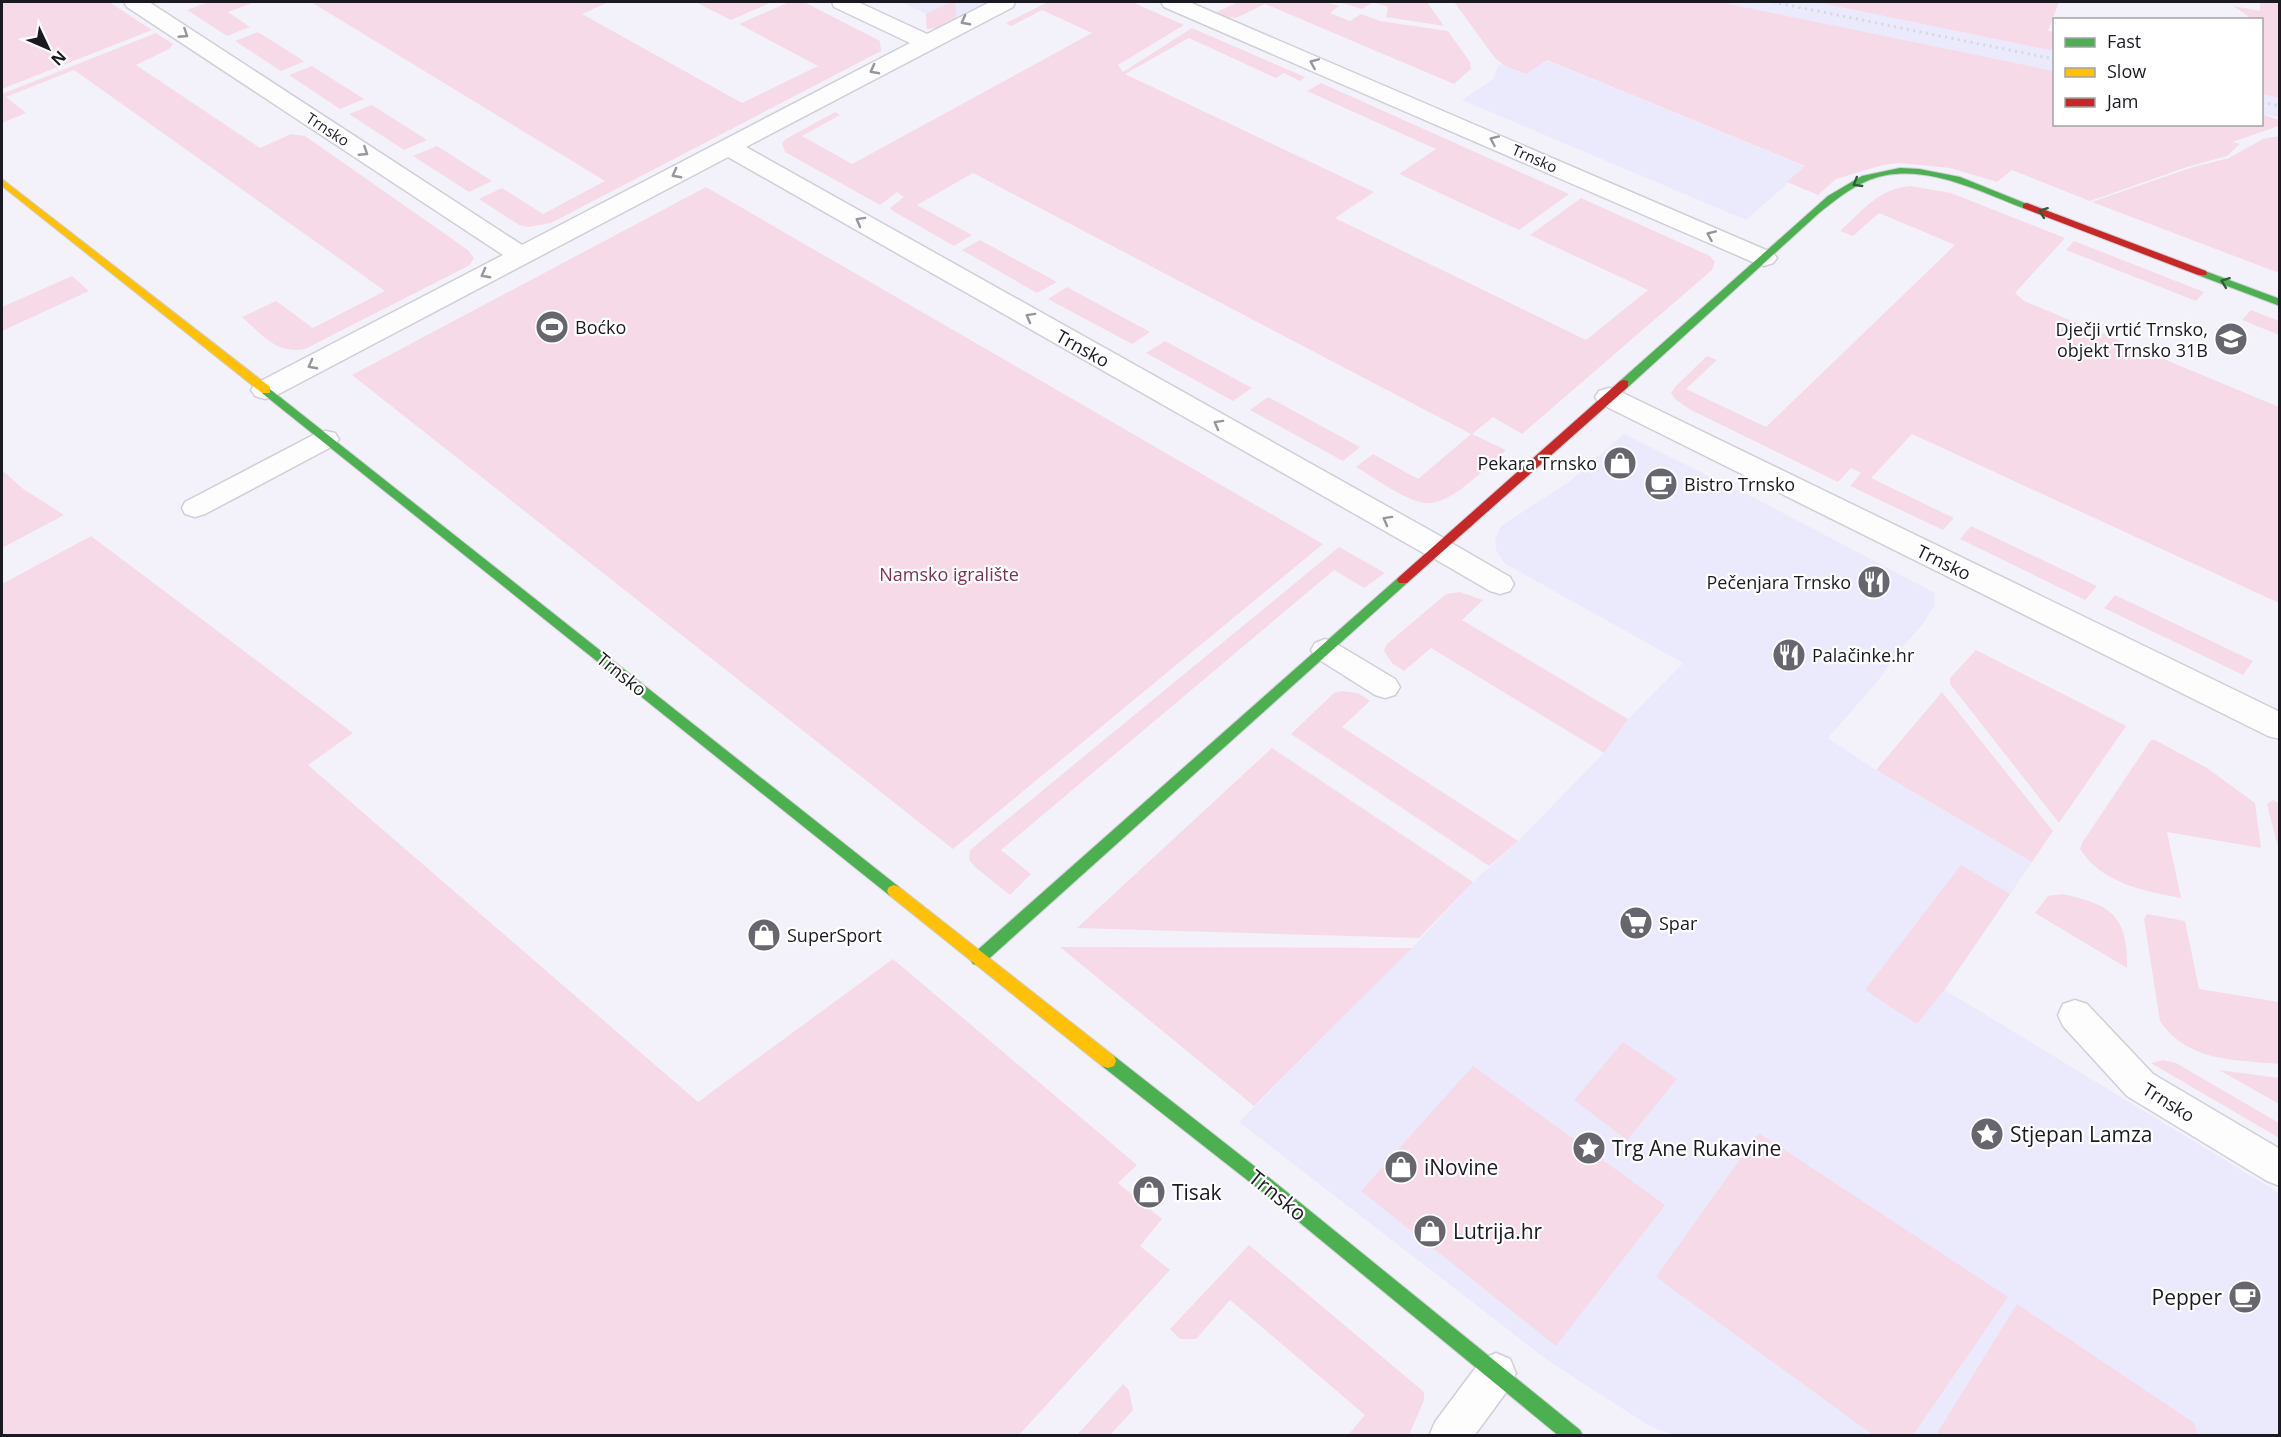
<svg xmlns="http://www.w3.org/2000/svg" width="2281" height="1437" viewBox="0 0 2281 1437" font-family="'Open Sans',sans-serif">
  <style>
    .built { fill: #ebe9fc }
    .green { fill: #f7dae7 }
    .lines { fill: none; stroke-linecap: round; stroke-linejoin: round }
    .lane-casing { stroke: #d0cfd7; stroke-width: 3 }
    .street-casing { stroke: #d0cfd7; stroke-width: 3 }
    .fast-casing { stroke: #d0cfd7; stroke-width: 2 }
    .slow-casing { stroke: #d0cfd7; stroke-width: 2 }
    .jam-casing { stroke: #d0cfd7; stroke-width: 2 }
    .lane { fill: #fdfdfe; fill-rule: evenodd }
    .street { fill: #fdfdfe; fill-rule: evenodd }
    .fast { fill: #4caf50; fill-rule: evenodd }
    .slow { fill: #ffc107; fill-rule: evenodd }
    .jam { fill: #c62828; fill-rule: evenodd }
    .rail { stroke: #d8d8db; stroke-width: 3; stroke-dasharray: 2 4.5; stroke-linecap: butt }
    .oneway { stroke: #97979b }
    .oneway2 { stroke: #315d37 }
    .labels { text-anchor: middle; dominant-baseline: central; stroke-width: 4.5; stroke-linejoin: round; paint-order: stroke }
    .far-street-label { font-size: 15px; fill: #1b1a23; stroke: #fff }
    .poi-label { font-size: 18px; fill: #1b1a23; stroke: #fff; text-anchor: start }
    .street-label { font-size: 18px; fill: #1b1a23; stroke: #fff }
    .park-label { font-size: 18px; fill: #7f3052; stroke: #fff }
    .near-poi-label { font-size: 21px; fill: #1b1a23; stroke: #fff; text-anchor: start }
    .near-street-label { font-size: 21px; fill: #1b1a23; stroke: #fff }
  </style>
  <rect width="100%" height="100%" fill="#f3f2fa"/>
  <path class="built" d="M901,2H995L943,27L927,29L926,14Z
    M1720,2H1816L2054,51V71Z
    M1546,60L1806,167L1746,220L1462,100L1493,79L1499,64L1526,74Z
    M2262,94L2279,98V117L2262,114Z
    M1624,434L1768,505L1935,593L1934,606L1923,624L1897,653L1878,681L1828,738L1876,770L2032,862L1945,990L2279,1193V1435H1671L1648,1425L1550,1362L1239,1122L1412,948L1473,882L1518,841L1604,753L1628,719L1683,663L1504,563L1496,550L1495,539L1501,526L1570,481Z"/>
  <path class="green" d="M2,2H109L152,30L2,89Z
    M209,2H255L228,12L250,27L227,36L187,10Z
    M311,2H609L582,14L742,103L818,66L739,24L789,2H804L880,41L881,51L551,223L528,227L519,225L479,199L502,188L543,214L605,181Z
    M695,2H772L731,20Z
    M951,2H955L957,19L943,27L927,29L926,14Z
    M1048,2H1132L1184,25L1118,65L1123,72L1192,28L1305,77L1300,81L1284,73L1276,78L1189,38L1125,74L1374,192L1335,218L1586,340L1648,290L1530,235L1581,198L1710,256L1715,262L1712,270L1522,434L1493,417L1472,434L1506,450C1488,466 1450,506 1426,503C1405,501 1375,478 1356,467L1373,454L1418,479L1471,434L973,173L917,205L972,235L954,246L893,211L890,208L904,197L897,192L880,205L785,152L782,143L786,139L835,112L840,115L802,136L852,164L1092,33L1042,10L1011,26L1006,23Z
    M1238,2H1325L1339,6L1330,13L1350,21L1361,14L1380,21L1448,31L1470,62L1471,69L1454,84L1265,4L1236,18L1218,15L1217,12Z
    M1339,2H1427L1444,26L1386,17L1388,7L1373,2L1362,9Z
    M1454,2H1720L2054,71V124H2262V114L2279,120V126L2232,142L2240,144L2227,156L2187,167L2090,201L2012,170L1997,182L1950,168L1899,163L1883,165L1836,179L1818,195L1787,182L1805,166L1547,60L1526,74L1505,66L1495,58Z
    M1816,2H2059L2048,31L2054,32V51Z
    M2260,2H2279V98L2262,94V20L2248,19V16L2233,6L2260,11Z
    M258,32L304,61H305L281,71L235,41Z
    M156,33L173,44L169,49L136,65L260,148L291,134L305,136L468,250L474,258L470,265L305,349C277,355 261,334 242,317L276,301L313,328L385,291L74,70L6,97L26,113L2,123V94Z
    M312,66L364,99L340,109L289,75Z
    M1321,83L1569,194L1519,230L1399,174L1436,149L1307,91Z
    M372,105L427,140L404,150L349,114Z
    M2279,136V273L2092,202L2190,168L2229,158L2263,139Z
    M437,146L492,181L469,192L413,156Z
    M1910,186L1951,193L2065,238L2015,293L2024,301L2279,407V603L1912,434L1871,478L1954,518L1943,530L1850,486L1861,473L1851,468L1838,482L1691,410L1676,400L1671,393L1675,387L1707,356L1717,360L1686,389L1766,427L1955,245L1879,213L1853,236L1840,231C1862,211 1878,189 1910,186Z
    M706,187L1323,544L953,849L352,375Z
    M980,240L1057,282L1037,293L962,250Z
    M2074,241L2204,292L2196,301L2066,250Z
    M72,276L89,291L2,331V307Z
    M1067,287L1150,332L1132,344L1048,299Z
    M2251,310L2279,321V335L2242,320Z
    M1165,341L1252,388L1233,401L1146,353Z
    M1268,397L1360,447L1343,461L1250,410Z
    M2,470L22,488L64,515L2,548Z
    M1971,526L2097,586L2085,600L1960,539Z
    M91,536L353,733L308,765L698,1102L893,959L1137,1165L1118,1183L1162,1219L1140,1246L1170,1270L1019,1435H2V584Z
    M1339,547L1385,573L1364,588L1334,570L1001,850L1031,874L1010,895L975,867L969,860L970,850Z
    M1460,592L1483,600L1462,620L1628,719L1604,753L1431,648L1404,671L1392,663L1384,651L1387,644L1446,594Z
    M2115,595L2253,661L2243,675L2104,608Z
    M1976,650L2126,726L2059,823L1950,684V678Z
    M1342,691L1358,693L1370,701L1342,727L1518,841L1489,866L1291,734L1334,693Z
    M1942,692L2053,831L2032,862L1876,770Z
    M2151,740H2155L2207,768L2255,803L2261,848L2167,832L2181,898C2144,891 2101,883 2080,849L2082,843Z
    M1272,748L1473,882L1419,938L1077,928Z
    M2273,800L2279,803V851L2267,804Z
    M1961,865L2010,894L1944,990L1917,1024L1865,990Z
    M2062,894C2111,904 2128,916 2127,968L2035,913L2048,896Z
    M2147,914L2185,921L2199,989L2279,1002V1064C2236,1060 2187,1062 2160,1021L2144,919Z
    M1060,947L1412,948L1254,1106Z
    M1623,1042L1677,1079L1627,1140L1574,1100Z
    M2163,1060L2176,1063L2279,1123V1138L2151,1063Z
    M1473,1066L1665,1205L1556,1346L1361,1191Z
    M2219,1070L2279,1078V1104Z
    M1759,1133L2008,1297L1913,1435H1873L1656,1277Z
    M1249,1245L1424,1392V1400L1409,1435H1348L1365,1415L1230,1300L1196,1339H1180L1170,1329Z
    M2017,1304L2194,1423L2198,1435H1936Z
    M1123,1384L1129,1390L1133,1410L1110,1435H1077Z"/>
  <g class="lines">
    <defs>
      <path id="lane" d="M326,431L335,433L339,439L335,445L205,514L195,517L185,514L182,508L185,502L317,433Z
        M1438,539L1448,541L1510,577L1514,584L1510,591L1500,594L1490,591L1428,555L1424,548L1428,541Z
        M1325,639L1335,643L1395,679L1400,687L1395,695L1385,698L1375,695L1315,657L1311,650L1315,643Z
        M2075,1000L2087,1004L2153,1074L2280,1149V1186L2267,1181L2127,1096L2063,1026L2058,1015L2063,1004Z
        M1496,1353L1510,1359L1516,1373L1510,1387L1474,1436H1429L1435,1422L1482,1359Z"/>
      <path id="street" d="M124,2H149L522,245L910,43L834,7L832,2H858L927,34L990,2H1015L1013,7L746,147L1449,541L1453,548L1449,555L1438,558L1427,555L728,157L275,396L265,399L255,396L251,390L255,384L503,255L127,7Z
        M1161,2H1189L1773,253L1777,258L1773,263L1764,266L1755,263L1164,7Z
        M1609,388L1619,391L2280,712V739L2268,736L1599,403L1595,397L1599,391Z"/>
      <path id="fast" d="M1900,168L1919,169L1960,177L2032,206L2031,208H2023C1977,190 1919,160 1869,180C1850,188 1834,201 1819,213L1628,387H1620V381L1828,196L1862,176Z
        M2202,270L2280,299V306L2198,275V271Z
        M266,386L899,887L901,891L899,895L894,897L889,895L262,393V387Z
        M1403,576L1407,577L1409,580L1407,583L983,964L978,965L973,964L970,959L973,954L1399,577Z
        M1108,1054L1114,1056L1277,1184L1580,1430L1583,1436H1559L1265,1194L1102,1066L1100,1061L1102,1056Z"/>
      <path id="slow" d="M2,179L270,387V393H262L2,186Z
        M894,885L899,887L1114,1056L1116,1061L1114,1066L1108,1068L1102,1066L889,895L887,891L889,887Z"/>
      <path id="jam" d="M2027,203L2206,271L2207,273L2206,275H2198L2023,208V204Z
        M1624,380L1628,381V387L1407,583H1399L1397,580L1399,577L1620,381Z"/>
    </defs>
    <use href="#lane" class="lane-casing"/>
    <use href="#street" class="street-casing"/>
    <use href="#fast" class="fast-casing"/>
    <use href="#slow" class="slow-casing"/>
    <use href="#jam" class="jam-casing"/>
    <use href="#lane" class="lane"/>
    <use href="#street" class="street"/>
    <use href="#fast" class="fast"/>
    <use href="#slow" class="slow"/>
    <use href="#jam" class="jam"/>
    <path class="rail" d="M1773,2L2054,59
      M2262,102L2280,106"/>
  </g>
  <defs><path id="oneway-chevron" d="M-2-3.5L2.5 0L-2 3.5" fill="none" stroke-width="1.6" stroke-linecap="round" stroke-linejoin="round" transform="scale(1.5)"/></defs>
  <g class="oneway">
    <use href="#oneway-chevron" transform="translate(965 21) rotate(152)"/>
    <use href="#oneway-chevron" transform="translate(184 34) rotate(33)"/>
    <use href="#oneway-chevron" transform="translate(1314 63) rotate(-157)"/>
    <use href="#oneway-chevron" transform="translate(874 70) rotate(152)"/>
    <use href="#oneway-chevron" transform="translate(1494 140) rotate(-156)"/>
    <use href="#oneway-chevron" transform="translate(364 152) rotate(33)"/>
    <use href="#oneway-chevron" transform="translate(676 174) rotate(152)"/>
    <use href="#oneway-chevron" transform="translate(860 221) rotate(-151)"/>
    <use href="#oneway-chevron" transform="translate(1711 235) rotate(-156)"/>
    <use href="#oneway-chevron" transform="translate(485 274) rotate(152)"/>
    <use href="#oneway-chevron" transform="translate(1030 317) rotate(-151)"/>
    <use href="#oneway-chevron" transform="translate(312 365) rotate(152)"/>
    <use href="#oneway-chevron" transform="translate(1218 424) rotate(-151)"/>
    <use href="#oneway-chevron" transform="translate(1387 520) rotate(-151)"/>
  </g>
  <g class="oneway2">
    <use href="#oneway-chevron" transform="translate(1857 183) rotate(149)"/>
    <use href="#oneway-chevron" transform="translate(2043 212) rotate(-159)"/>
    <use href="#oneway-chevron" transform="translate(2225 282) rotate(-159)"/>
  </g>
  <defs>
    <symbol id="stadium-disc" viewBox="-11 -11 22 22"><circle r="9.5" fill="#67666e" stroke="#fff"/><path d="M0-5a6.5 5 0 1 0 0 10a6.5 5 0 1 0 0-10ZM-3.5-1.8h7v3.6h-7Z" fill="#fff"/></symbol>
    <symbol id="school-disc" viewBox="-11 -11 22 22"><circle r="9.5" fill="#67666e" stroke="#fff"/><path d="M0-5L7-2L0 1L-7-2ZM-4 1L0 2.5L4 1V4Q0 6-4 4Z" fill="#fff"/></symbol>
    <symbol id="shop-disc" viewBox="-11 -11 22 22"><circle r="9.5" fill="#67666e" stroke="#fff"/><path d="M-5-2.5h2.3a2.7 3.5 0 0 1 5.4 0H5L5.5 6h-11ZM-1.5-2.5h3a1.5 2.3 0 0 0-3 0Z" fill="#fff"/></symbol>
    <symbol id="cafe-disc" viewBox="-11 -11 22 22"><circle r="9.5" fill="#67666e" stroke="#fff"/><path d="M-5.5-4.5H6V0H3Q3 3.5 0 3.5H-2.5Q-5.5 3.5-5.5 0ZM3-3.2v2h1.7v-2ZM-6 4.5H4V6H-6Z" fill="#fff"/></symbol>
    <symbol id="restaurant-disc" viewBox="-11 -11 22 22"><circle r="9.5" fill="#67666e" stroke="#fff"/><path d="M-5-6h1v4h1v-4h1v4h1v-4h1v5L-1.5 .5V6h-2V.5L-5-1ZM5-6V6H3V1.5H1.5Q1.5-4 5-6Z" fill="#fff"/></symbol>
    <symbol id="supermarket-disc" viewBox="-11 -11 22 22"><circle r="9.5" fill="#67666e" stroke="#fff"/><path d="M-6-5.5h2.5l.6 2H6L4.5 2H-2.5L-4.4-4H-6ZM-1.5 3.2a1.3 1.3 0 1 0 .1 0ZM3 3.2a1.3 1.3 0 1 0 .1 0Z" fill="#fff"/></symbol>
    <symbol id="sight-disc" viewBox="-11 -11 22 22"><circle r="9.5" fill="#67666e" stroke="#fff"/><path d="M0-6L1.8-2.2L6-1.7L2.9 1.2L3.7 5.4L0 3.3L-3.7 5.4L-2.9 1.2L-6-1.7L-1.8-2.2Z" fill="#fff"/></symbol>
  </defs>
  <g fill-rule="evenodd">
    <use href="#stadium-disc" x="533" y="308" width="38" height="38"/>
    <use href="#school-disc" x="2212" y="320" width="38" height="38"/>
    <use href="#shop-disc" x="1601" y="444" width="38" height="38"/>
    <use href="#cafe-disc" x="1642" y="465" width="38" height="38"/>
    <use href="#restaurant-disc" x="1855" y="563" width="38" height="38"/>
    <use href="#restaurant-disc" x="1770" y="636" width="38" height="38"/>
    <use href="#supermarket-disc" x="1617" y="904" width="38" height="38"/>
    <use href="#shop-disc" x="745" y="916" width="38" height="38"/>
    <use href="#sight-disc" x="1968" y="1115" width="38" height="38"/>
    <use href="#sight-disc" x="1570" y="1129" width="38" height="38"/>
    <use href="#shop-disc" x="1382" y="1148" width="38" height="38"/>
    <use href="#shop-disc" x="1130" y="1173" width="38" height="38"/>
    <use href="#shop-disc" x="1411" y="1212" width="38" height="38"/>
    <use href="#cafe-disc" x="2226" y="1278" width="38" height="38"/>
  </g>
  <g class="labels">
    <g class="far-street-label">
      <text transform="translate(328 129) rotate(33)">Trnsko</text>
      <text transform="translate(1535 158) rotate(24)">Trnsko</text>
    </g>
    <g class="poi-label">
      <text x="575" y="327">Boćko</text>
      <text x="2208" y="329" text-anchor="end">Dječji vrtić Trnsko,<tspan x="2208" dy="21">objekt Trnsko 31B</tspan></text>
      <text x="1597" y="463" text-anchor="end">Pekara Trnsko</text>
      <text x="1684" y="484">Bistro Trnsko</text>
      <text x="1851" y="582" text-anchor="end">Pečenjara Trnsko</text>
      <text x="1812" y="655">Palačinke.hr</text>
      <text x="1659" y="923">Spar</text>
      <text x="787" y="935">SuperSport</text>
    </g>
    <g class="street-label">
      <text transform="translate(1083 348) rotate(29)">Trnsko</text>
      <text transform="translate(1944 562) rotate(26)">Trnsko</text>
      <text transform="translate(622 674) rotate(39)">Trnsko</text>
      <text transform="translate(2169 1102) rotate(32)">Trnsko</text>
    </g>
    <g class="park-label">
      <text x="949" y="574">Namsko igralište</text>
    </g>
    <g class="near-poi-label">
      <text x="2010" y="1134">Stjepan Lamza</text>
      <text x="1612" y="1148">Trg Ane Rukavine</text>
      <text x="1424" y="1167">iNovine</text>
      <text x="1172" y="1192">Tisak</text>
      <text x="1453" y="1231">Lutrija.hr</text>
      <text x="2222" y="1297" text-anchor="end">Pepper</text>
    </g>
    <g class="near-street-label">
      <text transform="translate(1278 1195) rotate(39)">Trnsko</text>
    </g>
  </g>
  <rect width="2281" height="1437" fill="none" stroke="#1b1a23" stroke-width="6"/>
  <rect x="2053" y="18" width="210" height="108" fill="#ffffff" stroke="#a4a3a7" stroke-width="1.5"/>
  <rect x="2065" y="38" width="30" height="9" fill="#4caf50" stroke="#a4a3a7" stroke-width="1.5"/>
  <text x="2107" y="48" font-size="18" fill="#1b1a23">Fast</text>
  <rect x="2065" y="68" width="30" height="9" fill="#ffc107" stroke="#a4a3a7" stroke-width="1.5"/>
  <text x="2107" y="78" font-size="18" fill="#1b1a23">Slow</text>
  <rect x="2065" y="98" width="30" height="9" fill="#c62828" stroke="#a4a3a7" stroke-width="1.5"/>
  <text x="2107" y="108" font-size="18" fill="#1b1a23">Jam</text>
  <g transform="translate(48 48) rotate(134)" stroke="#ffffff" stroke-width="4.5" paint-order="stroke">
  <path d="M0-4.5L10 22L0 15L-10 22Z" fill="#1b1a23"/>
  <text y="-9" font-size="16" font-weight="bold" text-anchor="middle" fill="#1b1a23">N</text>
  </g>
</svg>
